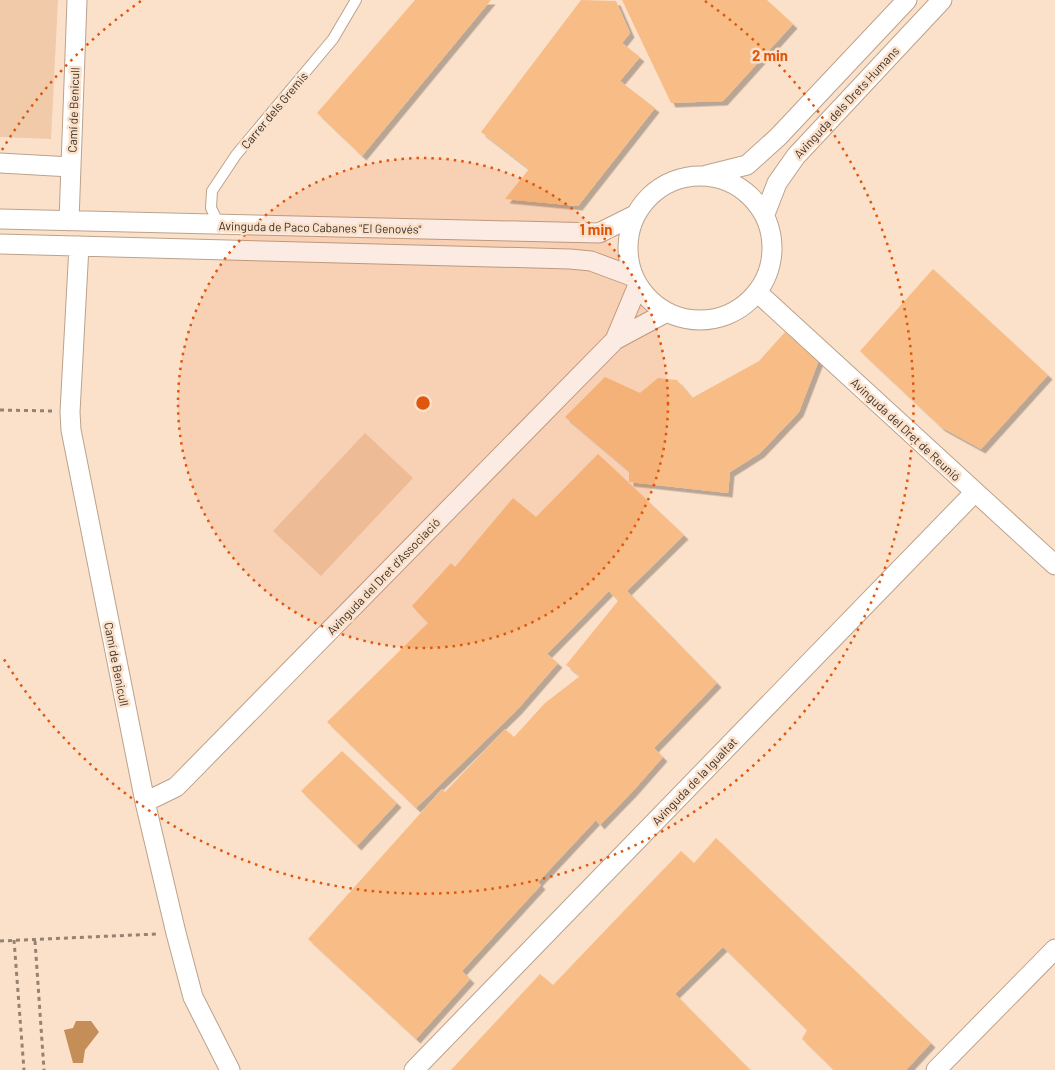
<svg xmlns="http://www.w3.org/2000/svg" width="1055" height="1070" viewBox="0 0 1055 1070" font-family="Barlow,sans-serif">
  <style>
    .green { fill: #f0caa9 }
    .water { fill: #c58d58 }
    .building { fill: #f8bd87; filter: url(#shadow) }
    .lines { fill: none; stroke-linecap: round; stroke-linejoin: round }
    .service-casing { stroke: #bba28c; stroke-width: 12 }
    .minor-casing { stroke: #bba28c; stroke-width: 21 }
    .path { stroke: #948273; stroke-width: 3; stroke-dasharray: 4 4; stroke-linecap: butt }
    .service { stroke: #fff; stroke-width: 10 }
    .minor { stroke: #fff; stroke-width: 19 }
    .ring { fill: none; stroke: #df570d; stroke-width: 2.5; stroke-dasharray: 2.5 5 }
    .labels { text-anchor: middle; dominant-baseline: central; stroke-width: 5; stroke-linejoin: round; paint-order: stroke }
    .street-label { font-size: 12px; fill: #3c3128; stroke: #fce1ca }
    .centre { fill: #df570d; stroke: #fce1ca; stroke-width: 2.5 }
    .ring-label { font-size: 15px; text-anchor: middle; font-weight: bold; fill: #df570d; stroke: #fce1ca; stroke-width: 5; stroke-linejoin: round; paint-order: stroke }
  </style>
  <defs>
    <filter id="shadow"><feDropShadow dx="4.5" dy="4.5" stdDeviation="0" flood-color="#0004"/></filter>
  </defs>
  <rect width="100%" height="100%" fill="#fce1ca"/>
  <path class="green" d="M0,0H58L51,139L0,137Z
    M365,433L413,478L321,576L273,531Z"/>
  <path class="water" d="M76,1021H91L99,1032L85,1050L83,1063H73L64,1030L73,1028Z"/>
  <path class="building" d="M415,0H491L362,156L317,113Z
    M581,0L616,1L630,33L622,43L640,57L620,81L655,108L578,206L505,199L529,169L481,132Z
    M622,0H767L793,24L723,101L671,103Z
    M933,269L1048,375L981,449L941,427L860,351Z
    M785,332L819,360L799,412L760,453L730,472L728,493L629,482V471L565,417L605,377L640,393L658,378L677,380L692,398L759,361Z
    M598,454L684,535L627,591L717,683L654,748L663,757L633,791L600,825L596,820L538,882L541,885L462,971L470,979L416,1039L308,939L442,789L445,792L505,729L514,737L545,703L580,676L566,665L618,601L609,591L547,654L558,663L517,710L416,808L327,722L428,623L412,606L451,563L455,567L513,498L536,517Z
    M342,751L397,803L357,846L301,791Z
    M716,838L931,1043L906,1070H834L802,1039L807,1030L723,947L675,994L750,1070H451L540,974L553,985L681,851L694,863Z"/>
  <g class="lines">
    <defs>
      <path id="service" d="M219,224L211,208L212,191L236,155L333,39L356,0"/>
      <path id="minor" d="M0,163L71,167
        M707,175L747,165L778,137L907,0
        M628 248a72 72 0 1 1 144 0a72 72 0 1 1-144 0Z
        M765,214L777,183L796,156L942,0
        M0,219L599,233L635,215
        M69,221L77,0
        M0,244L570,259L591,261L634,277
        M79,246L70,412L71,430L145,802L176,933L193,997L230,1070
        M757,292L1055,565
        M615,340L638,285
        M145,802L176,787L615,340L667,312
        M414,1070L975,492
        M936,1070L1055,949"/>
    </defs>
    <use href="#service" class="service-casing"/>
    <use href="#minor" class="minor-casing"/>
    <path class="path" d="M0,410L52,411
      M14,940L24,1070
      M0,941L157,934
      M35,941L44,1070"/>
    <use href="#service" class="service"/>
    <use href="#minor" class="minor"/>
  </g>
  <circle cx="423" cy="403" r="245" fill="#df570d" fill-opacity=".12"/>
  <g class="ring">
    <circle cx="423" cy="403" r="245"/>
    <path d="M2 150A491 491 0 0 1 141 1M705 1A491 491 0 1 1 2 656"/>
  </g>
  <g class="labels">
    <g class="street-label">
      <text transform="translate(846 102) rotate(-47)">Avinguda dels Drets Humans</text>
      <text transform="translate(73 110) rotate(-88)">Camí de Benicull</text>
      <text transform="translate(274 110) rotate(-50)">Carrer dels Gremis</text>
      <text transform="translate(320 227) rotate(1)">Avinguda de Paco Cabanes "El Genovés"</text>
      <text transform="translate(906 429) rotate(43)">Avinguda del Dret de Reunió</text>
      <text transform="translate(383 576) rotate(-46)">Avinguda del Dret d'Associació</text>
      <text transform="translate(117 664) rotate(79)">Camí de Benicull</text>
      <text transform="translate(694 781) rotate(-46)">Avinguda de la Igualtat</text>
    </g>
  </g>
  <circle cx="423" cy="403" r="8" class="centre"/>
  <g class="ring-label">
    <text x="770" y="61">2 min</text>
    <text x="596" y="235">1 min</text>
  </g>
</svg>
